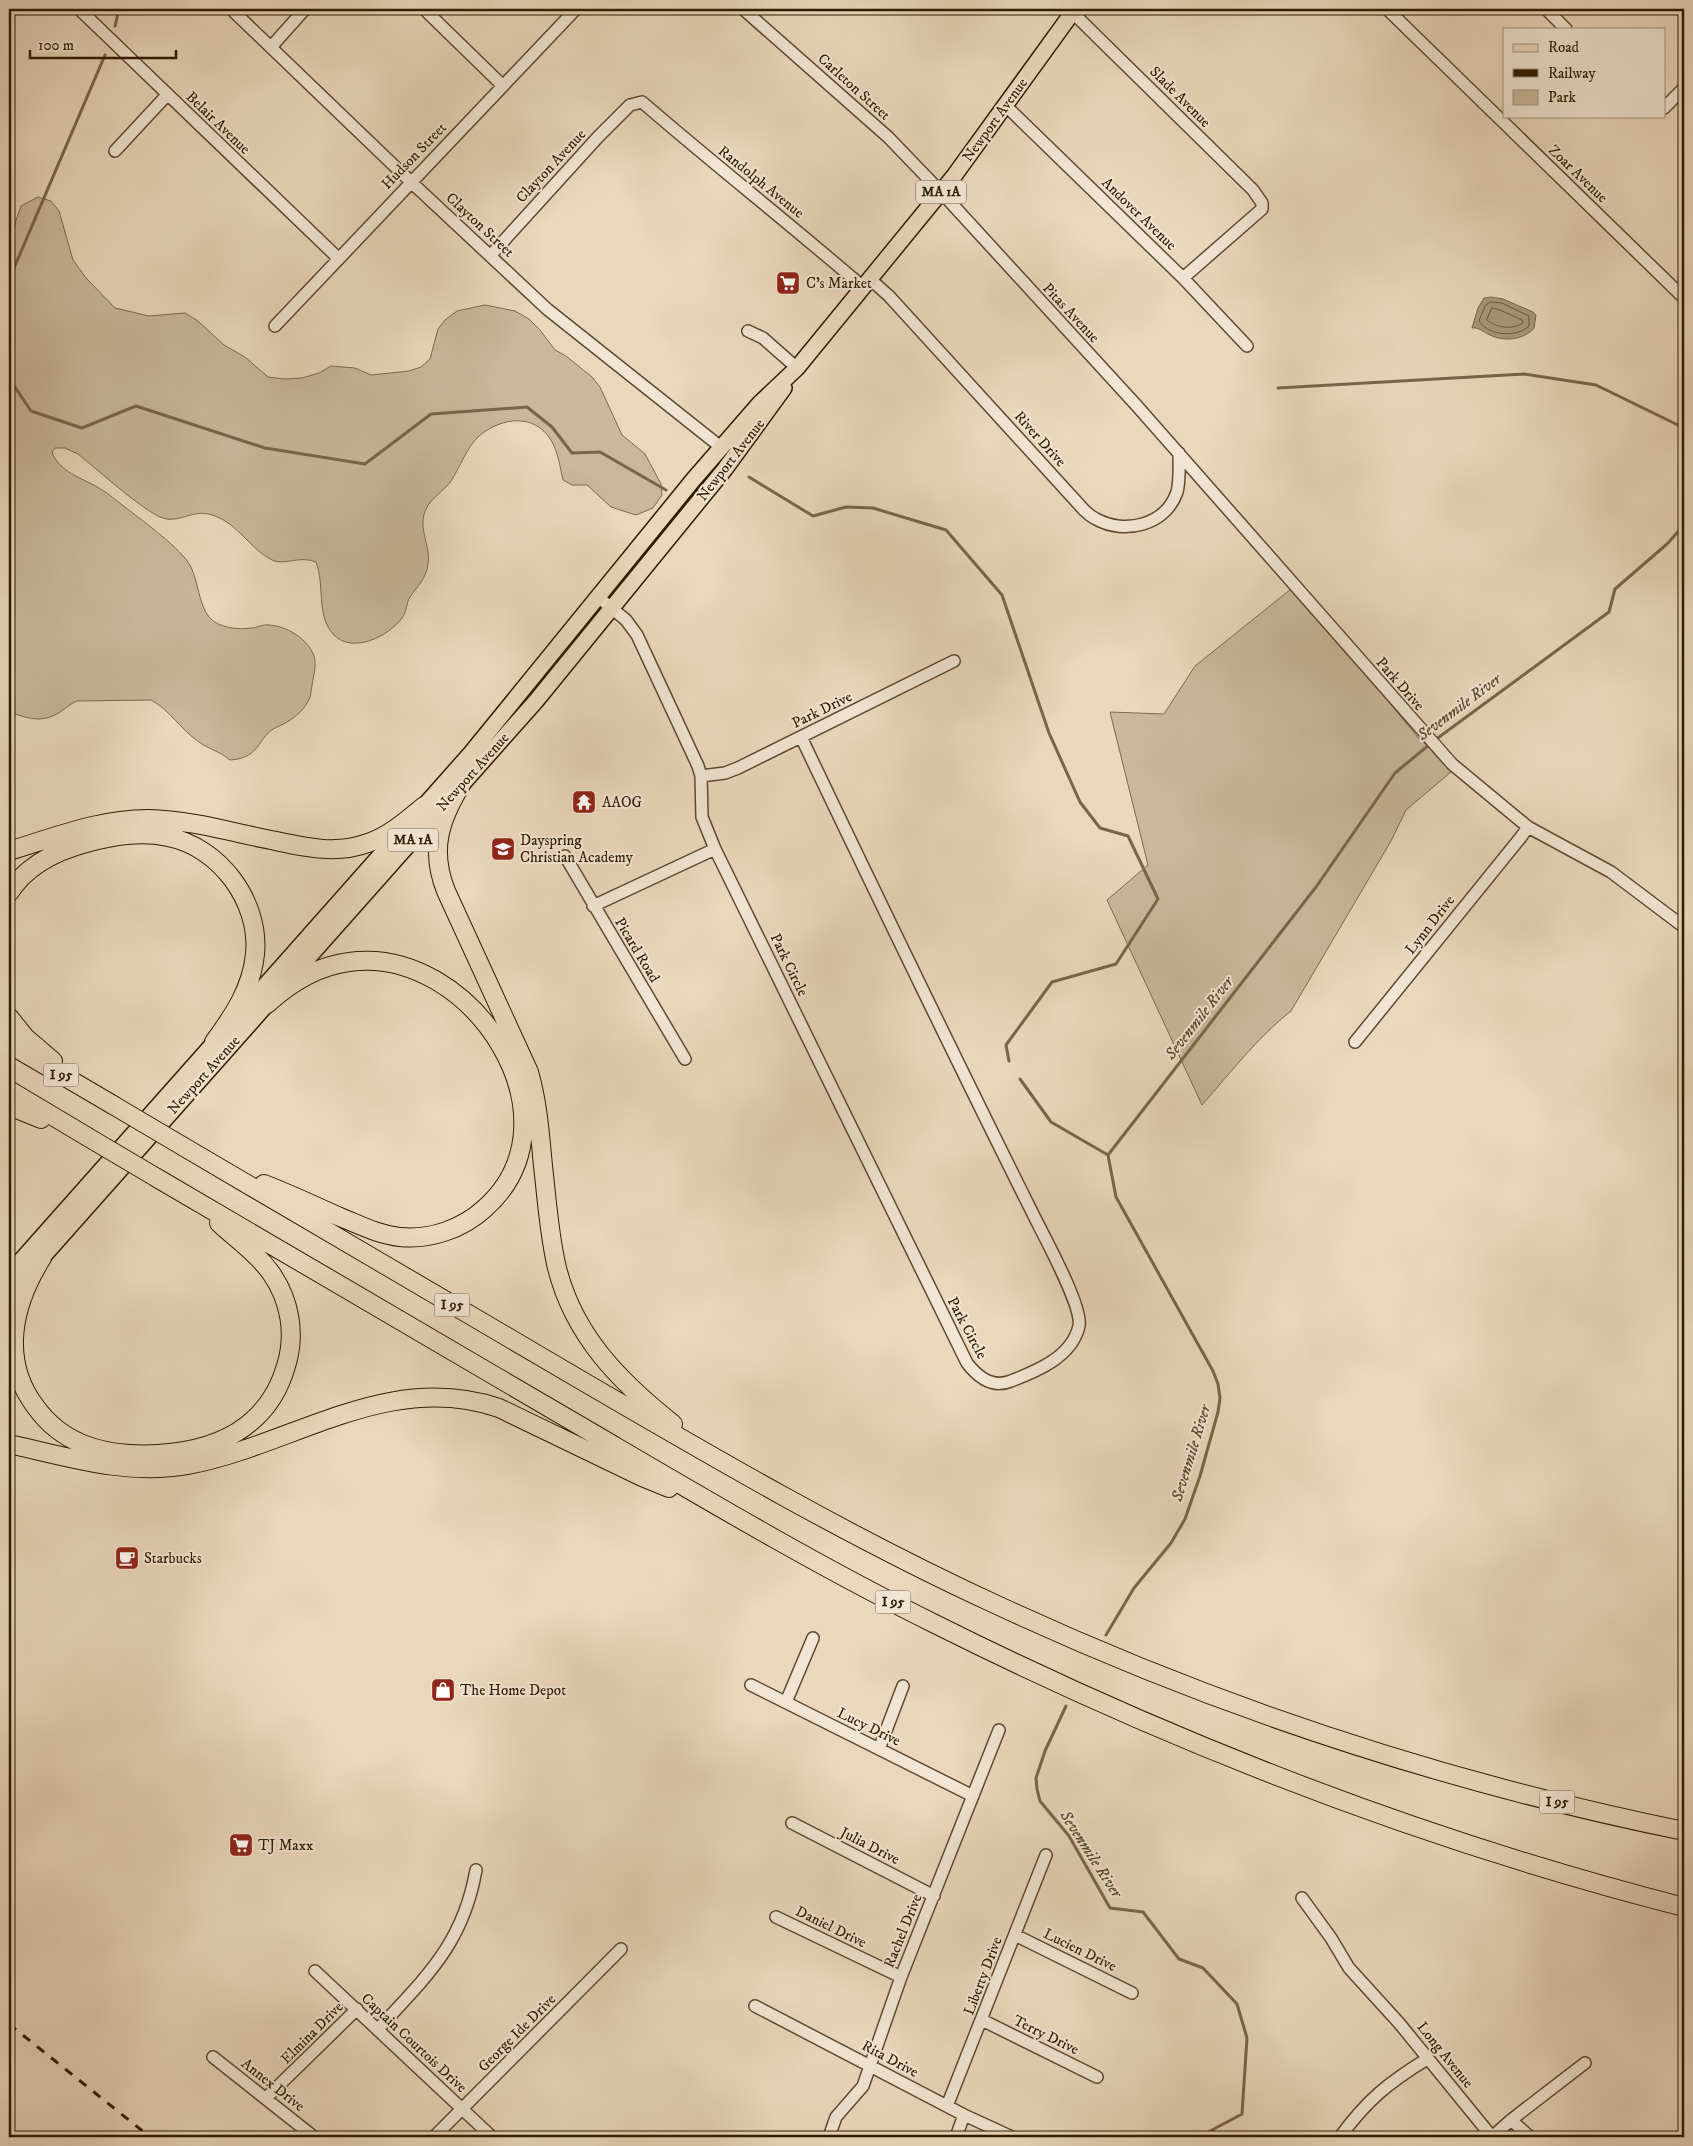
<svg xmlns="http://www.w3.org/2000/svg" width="1693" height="2146" viewBox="0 0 1693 2146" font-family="'IM FELL DW Pica',serif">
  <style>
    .green { fill: #cab79c; stroke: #7c694e }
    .water { fill: #aa977c; stroke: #79654b }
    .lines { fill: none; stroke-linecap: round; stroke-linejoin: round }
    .shore { stroke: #6c593e; stroke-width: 1 }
    .stream { stroke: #79654b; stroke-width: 3 }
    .minor-casing { stroke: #5e4a30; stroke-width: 14 }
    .major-casing { stroke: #2f1b01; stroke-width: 18 }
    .highway-casing { stroke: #2f1b01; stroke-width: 20 }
    .minor { stroke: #f1e5d3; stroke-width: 11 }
    .major { stroke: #ead7bc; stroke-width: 15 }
    .highway { stroke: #ead7bc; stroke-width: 18 }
    .rail { stroke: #2f1b01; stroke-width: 3; stroke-dasharray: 9 9; stroke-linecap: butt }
    .highway-bridge-casing { stroke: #2f1b01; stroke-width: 20; stroke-linecap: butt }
    .highway-bridge { stroke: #ead7bc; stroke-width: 18 }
    .labels { text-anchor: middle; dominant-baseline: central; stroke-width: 4; stroke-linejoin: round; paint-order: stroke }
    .shield { fill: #f1e5d3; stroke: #695840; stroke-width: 1 }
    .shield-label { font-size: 14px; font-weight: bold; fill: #2f1b01 }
    .street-label { font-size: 15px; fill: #2f1b01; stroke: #f1e5d3 }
    .poi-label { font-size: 15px; fill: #2f1b01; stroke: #f1e5d3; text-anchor: start }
    .water-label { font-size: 16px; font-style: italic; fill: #5a462c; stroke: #f1e5d3 }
  </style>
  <rect width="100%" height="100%" fill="#ead7bc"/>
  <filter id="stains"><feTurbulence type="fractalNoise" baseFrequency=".004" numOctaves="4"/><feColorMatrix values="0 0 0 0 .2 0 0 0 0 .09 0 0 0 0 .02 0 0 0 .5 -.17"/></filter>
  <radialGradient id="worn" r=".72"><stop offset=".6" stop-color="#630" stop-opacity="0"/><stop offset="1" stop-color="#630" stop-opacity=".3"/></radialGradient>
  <path class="green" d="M38,197L51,201L59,211L73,260L86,278L115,308L149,316L185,313L198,321L224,345L245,357L268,377L284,379L302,378L319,373L331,366L355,368L371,375L409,371L421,367L430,359L438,329L445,320L457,311L485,305L515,311L529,319L540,330L555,350L566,356L592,377L600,387L622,435L645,454L661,484L662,495L653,508L636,515L611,507L587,485H572L563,480C560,467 558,452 551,440C534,413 502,417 479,436C467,447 460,467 451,481C444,491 431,498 426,509C417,528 431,545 428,564C427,577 417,587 410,597C406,603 407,612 402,618C389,636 352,655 333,634C316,615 325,585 316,562C300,555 284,566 272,560C250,549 238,524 215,516C195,508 184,521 167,519C150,518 95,467 78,454L65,448H55L52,452C59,472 82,478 99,488C109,494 117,501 126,508C143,521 182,549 191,567C198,581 199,605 209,617C218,628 238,630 251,628C257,628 263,624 269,625C287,626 308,639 314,656C317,666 313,676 312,686C311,690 311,694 310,697C305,711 290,722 277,727C257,736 262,758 230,760C218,750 210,750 199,742C181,730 170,710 151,700L77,701C70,704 66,708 60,712C42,724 27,718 9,712V257L16,220L21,206Z
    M1291,589L1348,656L1369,678L1421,741L1449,757L1458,766L1406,810L1391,841L1291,1011C1258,1037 1230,1073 1202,1105L1107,900L1148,865L1110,712L1164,714L1195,666Z"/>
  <path class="water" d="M1491,297L1503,299L1533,312L1536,315L1534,328C1524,340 1504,342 1490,335C1483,332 1479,327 1472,328L1478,308L1484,298Z"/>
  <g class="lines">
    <path class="shore" d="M1491,302L1502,303L1529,316V326C1516,338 1489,336 1479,321L1485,306Z
      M1492,308L1500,310L1522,320L1523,323C1513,330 1496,328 1487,320Z"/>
    <path class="stream" d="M115,26L119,9
      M9,288L14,268L105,55
      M9,378L31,411L82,428L136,406L265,448L365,464L431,414L527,407L552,427L572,453L600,452L666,490
      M1278,388L1524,374L1596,385L1684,428
      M749,477L813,516L846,507L873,508L946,530L1002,595L1049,733L1080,802L1100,828L1128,836L1158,899L1116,964L1052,982L1006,1045L1009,1061
      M1435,740L1609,612L1615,589L1667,544L1684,525
      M1020,1079L1051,1122L1108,1155
      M1106,1635L1134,1588L1171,1543L1185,1519L1200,1476L1218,1412L1220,1398L1218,1384L1213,1371L1116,1197L1108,1155L1316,887L1395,773L1430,744
      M1066,1706L1045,1751L1036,1778L1037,1789L1040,1801L1069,1836L1110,1908L1143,1912L1179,1959L1203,1968L1237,2004L1247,2038L1242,2114L1199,2137"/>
    <defs>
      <path id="minor" d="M79,9L338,258
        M231,9L410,181L547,309L722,448
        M743,9L888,137L941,192L1137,406L1452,764L1528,827L1611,872L1684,927
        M1387,9L1684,298
        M1546,9L1566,29
        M427,12L502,85
        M1072,12L1253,190L1262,203V209L1183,278
        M271,47L305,9
        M1006,106L1183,278L1247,346
        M1664,108L1684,88
        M115,151L167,95
        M490,256L598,137L630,105L642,102C715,165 790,224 863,287
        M870,279L889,296L1084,510C1087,513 1092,517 1096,519C1125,535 1166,525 1177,492C1180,481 1179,465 1179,453
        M275,326L576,9
        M748,331L763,338L797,368
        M598,597L626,620L637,635L698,766L701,776L702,817L715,849L967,1363C977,1376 992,1389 1011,1381C1037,1371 1072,1357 1079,1326C1083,1306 1042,1233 1032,1212C953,1054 877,896 801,737
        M701,776L725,773L738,768L954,661
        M565,856L685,1059
        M593,906L715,849
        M1355,1042L1521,837L1528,827
        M751,1685L973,1796
        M786,1702L813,1638
        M879,1749L903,1686
        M792,1823L934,1896
        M1302,1898L1331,1938L1349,1968L1399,2023L1492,2137L1511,2120L1585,2063
        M776,1917L901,1977
        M1015,1935L1132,1993
        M315,1971L492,2137
        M755,2006L964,2115L1012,2137
        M982,2020L1097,2077
        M378,2029C426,1977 463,1944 476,1870
        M213,2057L314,2137
        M266,2098L357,2009
        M947,2106L1046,1855
        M1511,2120L1530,2137
        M434,2137L621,1949
        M829,2137L836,2117L863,2086L901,1977L999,1730
        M956,2137L964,2115
        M1340,2137C1367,2100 1388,2083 1427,2059"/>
      <path id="major" d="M9,1274L471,753L693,480L760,403L797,368L954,176L1075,9
        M9,1295L536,701L725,469L784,388"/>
      <path id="highway" d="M461,785C439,821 430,851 446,891L529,1072C538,1103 540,1135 543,1166C547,1200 549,1235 557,1268C574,1336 620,1382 673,1424
        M9,851C55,837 99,819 148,819C190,820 231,832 271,840C304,847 335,855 368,843C389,836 407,820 424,806
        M9,893C26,866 56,851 86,843C113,836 140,831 168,837C220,847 260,902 255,954C252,988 233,1016 214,1042
        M9,1017L25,1037L53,1061
        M9,1044L113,1105
        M9,1090L86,1136
        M9,1106L41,1119
        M184,1147C316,1224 447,1302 579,1379C716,1459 853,1539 997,1605C1216,1707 1448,1783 1684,1831
        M157,1178C297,1260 437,1342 577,1424C695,1493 812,1563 935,1624C1173,1743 1425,1841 1684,1907
        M264,1184C290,1194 315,1206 340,1217C360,1225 379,1235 400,1237C430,1240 462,1229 484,1209C586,1120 471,944 349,962C317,966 290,983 267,1004
        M42,1258C13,1304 0,1359 35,1406C47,1423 64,1437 85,1445C133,1463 214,1456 253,1420C269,1406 280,1387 286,1366C296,1334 290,1300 271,1273C257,1253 237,1240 219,1223
        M9,1444C68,1457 127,1476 188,1465C293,1445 388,1370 499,1408L642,1477L669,1488"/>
    </defs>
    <use href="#minor" class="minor-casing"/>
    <use href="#major" class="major-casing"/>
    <use href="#highway" class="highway-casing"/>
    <use href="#minor" class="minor"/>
    <use href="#major" class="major"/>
    <use href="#highway" class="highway"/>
    <path class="rail" d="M9,2024L150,2137"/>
    <defs>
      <path id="highway-bridge" d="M113,1105L184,1147
        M86,1136L157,1178"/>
    </defs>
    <use href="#highway-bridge" class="highway-bridge-casing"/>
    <use href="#highway-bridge" class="highway-bridge"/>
  </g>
  <defs>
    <symbol id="supermarket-square" viewBox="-11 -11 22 22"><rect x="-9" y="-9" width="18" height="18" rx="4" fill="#8f2418" stroke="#f1e5d3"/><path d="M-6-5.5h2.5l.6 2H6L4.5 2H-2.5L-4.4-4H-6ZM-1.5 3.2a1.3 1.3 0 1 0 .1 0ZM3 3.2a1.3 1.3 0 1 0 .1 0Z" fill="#fff"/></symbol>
    <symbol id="temple-square" viewBox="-11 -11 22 22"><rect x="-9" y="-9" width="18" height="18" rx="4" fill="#8f2418" stroke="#f1e5d3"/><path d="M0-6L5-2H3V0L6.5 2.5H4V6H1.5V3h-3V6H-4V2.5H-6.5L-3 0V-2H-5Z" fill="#fff"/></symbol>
    <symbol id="school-square" viewBox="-11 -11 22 22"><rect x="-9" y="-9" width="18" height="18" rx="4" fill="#8f2418" stroke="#f1e5d3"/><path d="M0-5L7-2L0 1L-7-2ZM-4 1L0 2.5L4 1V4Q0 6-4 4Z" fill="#fff"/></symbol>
    <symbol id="cafe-square" viewBox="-11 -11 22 22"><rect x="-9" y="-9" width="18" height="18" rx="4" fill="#8f2418" stroke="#f1e5d3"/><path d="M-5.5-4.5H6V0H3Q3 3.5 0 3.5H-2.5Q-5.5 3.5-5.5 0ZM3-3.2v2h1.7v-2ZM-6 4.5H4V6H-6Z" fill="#fff"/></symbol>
    <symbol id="shop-square" viewBox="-11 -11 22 22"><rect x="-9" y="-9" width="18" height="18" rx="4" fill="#8f2418" stroke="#f1e5d3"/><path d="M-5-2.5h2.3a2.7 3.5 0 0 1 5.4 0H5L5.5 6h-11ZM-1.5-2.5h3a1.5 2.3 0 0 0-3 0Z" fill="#fff"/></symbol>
  </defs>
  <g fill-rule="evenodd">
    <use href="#supermarket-square" x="774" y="269" width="28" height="28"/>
    <use href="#temple-square" x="570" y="788" width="28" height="28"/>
    <use href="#school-square" x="489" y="835" width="28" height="28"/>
    <use href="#cafe-square" x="113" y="1544" width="28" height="28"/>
    <use href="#shop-square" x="429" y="1676" width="28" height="28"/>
    <use href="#supermarket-square" x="227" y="1831" width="28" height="28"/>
  </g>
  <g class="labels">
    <g class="shield">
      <rect x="916" y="180.5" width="50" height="23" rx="4"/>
      <rect x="388" y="828.5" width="50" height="23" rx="4"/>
      <rect x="43.5" y="1063.5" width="35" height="23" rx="4"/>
      <rect x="434.5" y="1293.5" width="35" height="23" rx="4"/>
      <rect x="875.5" y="1590.5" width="35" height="23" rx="4"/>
      <rect x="1539.5" y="1790.5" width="35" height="23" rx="4"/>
    </g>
    <g class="shield-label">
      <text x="941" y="192">MA 1A</text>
      <text x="413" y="840">MA 1A</text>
      <text x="61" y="1075">I 95</text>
      <text x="452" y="1305">I 95</text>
      <text x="893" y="1602">I 95</text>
      <text x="1557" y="1802">I 95</text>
    </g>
    <g class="street-label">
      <text transform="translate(854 87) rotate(42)">Carleton Street</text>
      <text transform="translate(1180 97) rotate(45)">Slade Avenue</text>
      <text transform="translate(995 120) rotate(-54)">Newport Avenue</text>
      <text transform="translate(218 123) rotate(44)">Belair Avenue</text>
      <text transform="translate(414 156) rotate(-46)">Hudson Street</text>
      <text transform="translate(551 166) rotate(-47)">Clayton Avenue</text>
      <text transform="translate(1578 174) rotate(44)">Zoar Avenue</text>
      <text transform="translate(761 182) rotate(39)">Randolph Avenue</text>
      <text transform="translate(1139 214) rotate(44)">Andover Avenue</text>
      <text transform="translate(480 225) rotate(43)">Clayton Street</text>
      <text transform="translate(1071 313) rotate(47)">Pitas Avenue</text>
      <text transform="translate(1040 439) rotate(48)">River Drive</text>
      <text transform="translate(731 460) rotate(-52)">Newport Avenue</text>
      <text transform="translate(1400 684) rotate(49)">Park Drive</text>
      <text transform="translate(822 710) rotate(-26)">Park Drive</text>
      <text transform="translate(473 772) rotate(-48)">Newport Avenue</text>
      <text transform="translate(1430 925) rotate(-52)">Lynn Drive</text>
      <text transform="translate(637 950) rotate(59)">Picard Road</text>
      <text transform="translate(789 965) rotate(64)">Park Circle</text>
      <text transform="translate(204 1075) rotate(-48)">Newport Avenue</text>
      <text transform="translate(967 1328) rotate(62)">Park Circle</text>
      <text transform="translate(869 1727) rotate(26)">Lucy Drive</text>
      <text transform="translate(870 1846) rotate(27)">Julia Drive</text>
      <text transform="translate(831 1927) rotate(26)">Daniel Drive</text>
      <text transform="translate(903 1931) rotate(-68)">Rachel Drive</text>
      <text transform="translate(1080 1950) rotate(26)">Lucien Drive</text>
      <text transform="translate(983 1976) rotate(-69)">Liberty Drive</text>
      <text transform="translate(312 2033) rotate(-45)">Elmina Drive</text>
      <text transform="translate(517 2033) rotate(-45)">George Ide Drive</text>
      <text transform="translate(1046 2035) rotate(26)">Terry Drive</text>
      <text transform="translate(414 2043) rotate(43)">Captain Courtois Drive</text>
      <text transform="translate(1445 2055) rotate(51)">Long Avenue</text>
      <text transform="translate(890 2059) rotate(28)">Rita Drive</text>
      <text transform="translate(273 2085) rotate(38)">Annex Drive</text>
    </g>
    <g class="poi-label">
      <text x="806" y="283">C's Market</text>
      <text x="602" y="802">AAOG</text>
      <text x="520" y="840">Dayspring<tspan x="520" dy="17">Christian Academy</tspan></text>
      <text x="144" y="1558">Starbucks</text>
      <text x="460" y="1690">The Home Depot</text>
      <text x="258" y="1845">TJ Maxx</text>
    </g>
    <g class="water-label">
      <text transform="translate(1459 707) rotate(-37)">Sevenmile River</text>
      <text transform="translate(1199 1018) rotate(-52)">Sevenmile River</text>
      <text transform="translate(1191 1453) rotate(-73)">Sevenmile River</text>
      <text transform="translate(1091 1854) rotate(57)">Sevenmile River</text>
    </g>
  </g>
  <rect width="1693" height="2146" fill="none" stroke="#ead7bc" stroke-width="30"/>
  <rect x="10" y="10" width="1673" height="2126" fill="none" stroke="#2f1b01" stroke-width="2.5"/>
  <rect x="15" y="15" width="1663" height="2116" fill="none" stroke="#2f1b01"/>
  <rect x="1503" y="28" width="162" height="90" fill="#f1e5d3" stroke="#a3947f"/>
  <rect x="1513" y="44" width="25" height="8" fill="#ead7bc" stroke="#a3947f"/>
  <text x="1548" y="52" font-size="15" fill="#2f1b01">Road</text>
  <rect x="1513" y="69" width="25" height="8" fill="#2f1b01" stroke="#a3947f"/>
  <text x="1548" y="78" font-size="15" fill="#2f1b01">Railway</text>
  <rect x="1513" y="90" width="25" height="15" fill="#cab79c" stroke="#a3947f"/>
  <text x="1548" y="102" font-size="15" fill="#2f1b01">Park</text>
  <path d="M30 50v8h146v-8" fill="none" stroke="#2f1b01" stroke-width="2.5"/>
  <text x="38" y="50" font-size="15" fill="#2f1b01" stroke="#f1e5d3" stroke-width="4" paint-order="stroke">100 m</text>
  <rect width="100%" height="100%" filter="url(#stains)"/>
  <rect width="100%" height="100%" fill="url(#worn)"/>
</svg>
